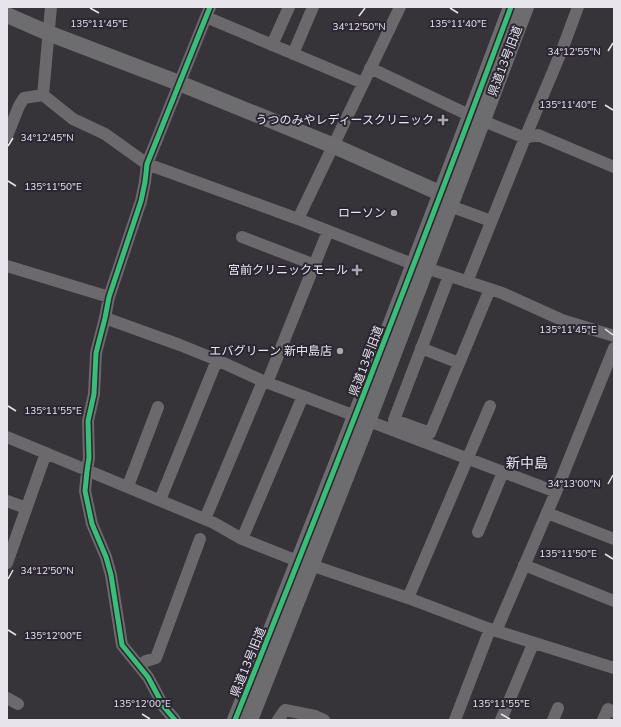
<svg xmlns="http://www.w3.org/2000/svg" width="621" height="727" viewBox="0 0 621 727" font-family="'Nunito Sans','Noto Sans JP',sans-serif">
  <style>
    .lines { fill: none; stroke-linecap: round; stroke-linejoin: round }
    .street { stroke: #6b696c; stroke-width: 12 }
    .secondary { stroke: #6d6c6f; stroke-width: 16 }
    .cycleway-casing { stroke: #2b2632; stroke-width: 8 }
    .cycleway { stroke: #3abd76; stroke-width: 5 }
    .ticks { fill: none; stroke: #e7e4ec; stroke-width: 1.5 }
    .poi-dot { fill: #a9a6ad; stroke: #2b2632; stroke-width: 1.5 }
    .labels { text-anchor: middle; dominant-baseline: central; stroke-width: 4; stroke-linejoin: round; paint-order: stroke }
    .street-label { font-size: 12px; fill: #e7e4ec; stroke: #2b2632 }
    .poi-label { font-size: 12px; fill: #e7e4ec; stroke: #2b2632; text-anchor: end }
    .quarter-label { font-size: 14px; fill: #e7e4ec; stroke: #2b2632 }
    .ticks-label { font-size: 10px; text-anchor: middle; fill: #e7e4ec; stroke: #2b2632; stroke-width: 4; stroke-linejoin: round; paint-order: stroke }
  </style>
  <rect width="100%" height="100%" fill="#363339"/>
  <g class="lines">
    <path class="street" d="M51,7L43,95L73,119L105,134L147,164L298,219L405,261L502,293L562,320L614,336
      M206,17L363,83
      M272,45L289,7
      M293,54L313,7
      M370,68L471,116L525,138L538,135L614,167
      M7,136L19,106L24,98L43,95
      M450,206L491,221
      M298,219L400,7
      M242,237L315,265
      M7,266L109,297
      M449,276L394,420L430,433L490,289
      M467,282L525,138L562,50L578,7
      M105,318L180,345L217,360L263,381L556,492
      M421,348L459,363
      M267,383L328,231
      M7,437L214,523L242,539L290,558L408,598L490,629L614,668
      M128,486L158,407
      M160,500L217,360
      M7,501L26,508
      M547,513L614,539
      M205,519L263,381
      M478,532L503,472
      M242,539L303,396
      M7,563L46,453
      M524,565L614,601
      M408,598L490,406
      M496,631L556,492L614,348
      M139,666L146,661L156,658L200,539
      M7,698L18,704
      M175,720L164,707L148,677L122,645L111,575L106,557L92,524L85,491L87,471L89,458L88,421L94,394L96,353L105,318L109,297L141,201L145,182L147,164L210,7
      M278,720L285,710L315,716L324,720
      M455,720L490,629
      M501,720L533,644
      M553,720L558,708
      M603,720L608,709L614,712"/>
    <path class="secondary" d="M7,15L48,33L179,83L334,146L451,198
      M235,720C330,483 422,246 511,7
      M250,720L365,429L526,7"/>
    <defs>
      <path id="cycleway" d="M175,720L164,707L148,677L122,645L111,575L106,557L92,524L85,491L87,471L89,458L88,421L94,394L96,353L105,318L109,297L141,201L145,182L147,164L210,7
        M235,720C330,483 422,246 511,7"/>
    </defs>
    <use href="#cycleway" class="cycleway-casing"/>
    <use href="#cycleway" class="cycleway"/>
  </g>
  <path class="ticks" d="M90,8L99,13M450,8L458,13M359,16L365,8M608,51L613,43M605,105L613,110M8,146L13,138M8,181L16,186M605,329L613,335M8,406L16,411M608,484L613,475M605,554L613,559M8,579L13,570M8,630L16,635M142,714L150,719M501,714L510,719"/>
  <g class="poi-dot">
    <path d="M441 114h4v4h4v4h-4v4h-4v-4h-4v-4h4z"/>
    <circle cx="394" cy="213" r="4"/>
    <path d="M355 264h4v4h4v4h-4v4h-4v-4h-4v-4h4z"/>
    <circle cx="340" cy="351" r="4"/>
  </g>
  <g class="labels">
    <g class="street-label">
      <text transform="translate(505 61) rotate(-69)">県道13号旧道</text>
      <text transform="translate(366 361) rotate(-69)">県道13号旧道</text>
      <text transform="translate(248 662) rotate(-68)">県道13号旧道</text>
    </g>
    <g class="poi-label">
      <text x="434" y="120">うつのみやレディースクリニック</text>
      <text x="386" y="213">ローソン</text>
      <text x="348" y="270">宮前クリニックモール</text>
      <text x="332" y="351">エバグリーン 新中島店</text>
    </g>
    <g class="quarter-label">
      <text x="527" y="463">新中島</text>
    </g>
  </g>
  <g class="ticks-label">
    <text x="99" y="27">135°11'45"E</text>
    <text x="458" y="27">135°11'40"E</text>
    <text x="359" y="30">34°12'50"N</text>
    <text x="574" y="55">34°12'55"N</text>
    <text x="568" y="108">135°11'40"E</text>
    <text x="47" y="141">34°12'45"N</text>
    <text x="53" y="190">135°11'50"E</text>
    <text x="568" y="333">135°11'45"E</text>
    <text x="53" y="414">135°11'55"E</text>
    <text x="574" y="487">34°13'00"N</text>
    <text x="568" y="557">135°11'50"E</text>
    <text x="47" y="574">34°12'50"N</text>
    <text x="53" y="639">135°12'00"E</text>
    <text x="142" y="707">135°12'00"E</text>
    <text x="501" y="707">135°11'55"E</text>
  </g>
  <rect width="621" height="727" fill="none" stroke="#e7e4ec" stroke-width="16"/>
</svg>
